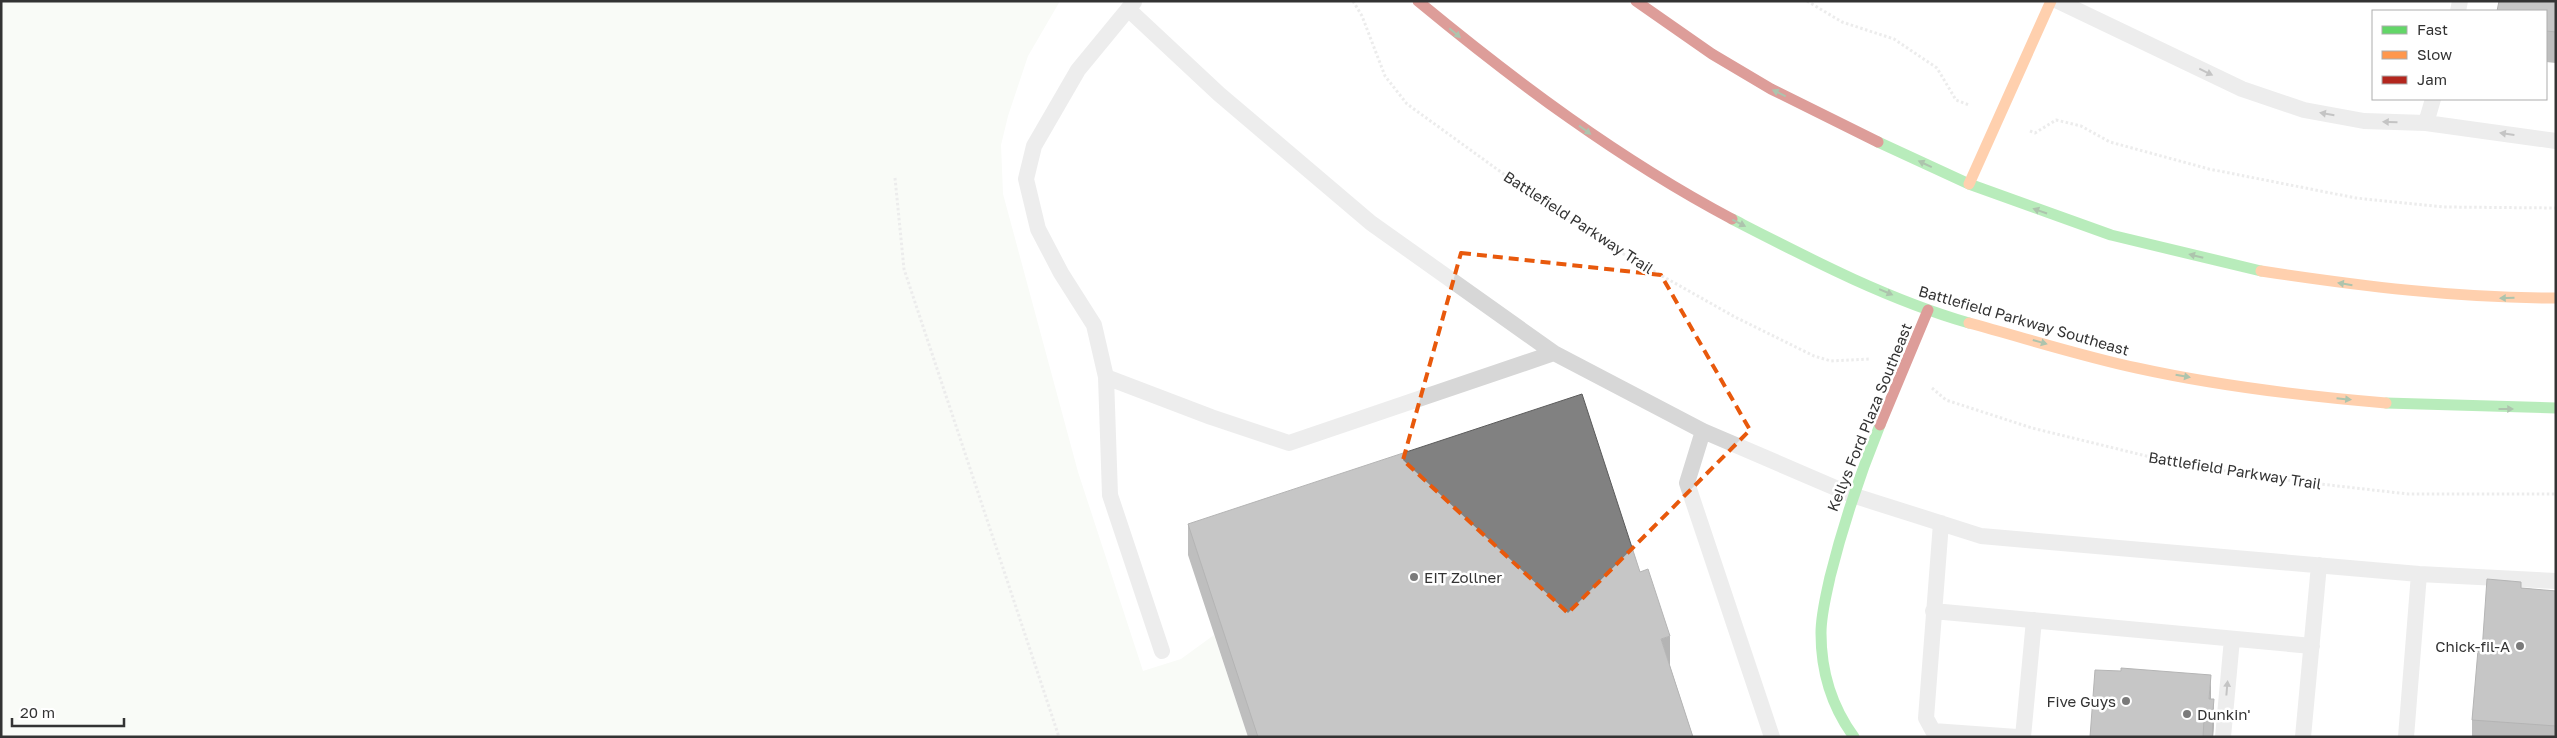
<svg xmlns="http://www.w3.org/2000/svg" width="2557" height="738" viewBox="0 0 2557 738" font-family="'Golos Text',sans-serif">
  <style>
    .green { fill: #f1f5ed }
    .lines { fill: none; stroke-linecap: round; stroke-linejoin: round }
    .path { stroke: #d6d6d6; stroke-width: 3; stroke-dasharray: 2.5 2.5; stroke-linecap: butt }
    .lane { stroke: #d7d7d7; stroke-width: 16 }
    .fast { stroke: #63d668; stroke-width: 11 }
    .slow { stroke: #ff974d; stroke-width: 11 }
    .jam { stroke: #b3261e; stroke-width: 11 }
    .wall { fill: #6f6f6f }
    .shaded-wall { fill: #5a5a5a }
    .building { fill: #818181; stroke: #5a5a5a }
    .oneway { fill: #497c4b }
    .oneway2 { fill: #7d7d7d }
    .marked { fill: none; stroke: #e8590c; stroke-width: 4; stroke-dasharray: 10 6; stroke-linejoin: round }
    .poi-dot { fill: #7a7a7a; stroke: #fff; stroke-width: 2 }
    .labels { text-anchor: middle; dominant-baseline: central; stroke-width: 5; stroke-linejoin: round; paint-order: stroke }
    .street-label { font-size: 15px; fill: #333; stroke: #fff }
    .poi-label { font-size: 15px; fill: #333; stroke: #fff; text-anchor: start }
  </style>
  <rect width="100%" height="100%" fill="#fff"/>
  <path class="green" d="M1,1H1060L1028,56L1008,116L1001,145L1003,194L1078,472L1143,671L1181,659L1214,635L1248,737H1Z"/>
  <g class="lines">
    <path class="path" d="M1353,1L1362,16L1385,76L1407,104L1523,188L1625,255L1735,317L1814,356L1831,361L1869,359
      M1807,1L1842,22L1894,39L1937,68L1956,100L1969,105
      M2030,131L2035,133L2056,120L2081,126L2110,142L2209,169L2356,198L2443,207L2556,208
      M895,178L904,269L1059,737
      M1932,388L1946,400L2032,428L2179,464L2294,481L2408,494H2556"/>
    <path class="lane" d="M2058,1L2242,89L2304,110L2364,121L2426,123L2433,99
      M1134,2L1078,70L1034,146L1026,179L1038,229L1061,273L1094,325L1106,377L1110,495L1162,651
      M2458,11L2460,1
      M2426,123L2556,141
      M1554,353L1703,431L1852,495L1981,536L2419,574L2556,581
      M1106,377L1211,417L1289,443L1554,353L1371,223L1219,94L1128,9
      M1703,431L1687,483L1772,737
      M1941,523L1926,718L1933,731L2017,737
      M1933,611L2312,646
      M2023,737L2034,620
      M2223,737L2232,639
      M2303,737L2319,565
      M2406,737L2419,574"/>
    <path class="fast" d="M1878,142L1969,184L2111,235L2261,271
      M1732,219C1808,258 1886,299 1969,323
      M2386,403L2556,408
      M1854,737C1832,707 1821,671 1821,633C1821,614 1826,596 1830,577C1843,525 1860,474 1880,425"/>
    <path class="slow" d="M1969,184L2051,1
      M2261,271C2361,286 2455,298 2556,298
      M1969,323C2025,338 2081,356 2137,368C2219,386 2302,396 2386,403"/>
    <path class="jam" d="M1418,1C1516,82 1619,159 1732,219
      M1636,1L1712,54L1771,89L1878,142
      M1880,425L1928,310"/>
  </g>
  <path class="wall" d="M2556,1V63L2546,62V11Z
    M1188,524L1670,666L1693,737H1248L1188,555Z
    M2521,588L2556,591V737H2472V720L2482,651Z
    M2211,699L2214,725L2213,737H2090Z"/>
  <path class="shaded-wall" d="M1670,636V667L1661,639Z
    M2211,675V701L2209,699Z
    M2214,699V725L2213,737H2212V721Z"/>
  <path class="building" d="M2499,1H2556V32L2546,31V11H2497Z
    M1582,394L1640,572L1648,569L1670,636L1661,639L1693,737H1258L1188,524Z
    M2487,579L2521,582V588L2556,591V726L2472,720L2478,650L2482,651Z
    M2121,668L2211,675L2209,699H2214L2212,721L2204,720L2203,737H2090L2095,670L2121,671Z"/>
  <defs><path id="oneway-solid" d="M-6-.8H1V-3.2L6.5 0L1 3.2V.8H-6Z" transform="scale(1.25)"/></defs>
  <g class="oneway">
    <use href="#oneway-solid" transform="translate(1455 33) rotate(40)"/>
    <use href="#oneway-solid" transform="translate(1779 93) rotate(-154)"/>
    <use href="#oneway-solid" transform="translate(1585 130) rotate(36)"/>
    <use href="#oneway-solid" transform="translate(1925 164) rotate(-155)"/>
    <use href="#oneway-solid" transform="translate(2040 211) rotate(-161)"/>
    <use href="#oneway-solid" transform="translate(1739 223) rotate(27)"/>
    <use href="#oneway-solid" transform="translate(2196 256) rotate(-166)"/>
    <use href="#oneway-solid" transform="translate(2345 284) rotate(-171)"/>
    <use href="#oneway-solid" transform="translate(1886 292) rotate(23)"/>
    <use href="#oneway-solid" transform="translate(2507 298) rotate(179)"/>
    <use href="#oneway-solid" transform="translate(2040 342) rotate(16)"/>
    <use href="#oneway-solid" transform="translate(2183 376) rotate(10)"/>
    <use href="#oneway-solid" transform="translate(2344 399) rotate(6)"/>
    <use href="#oneway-solid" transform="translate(2506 409)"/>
  </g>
  <g class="oneway2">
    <use href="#oneway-solid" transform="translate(2206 72) rotate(26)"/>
    <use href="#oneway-solid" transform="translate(2327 114) rotate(-170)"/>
    <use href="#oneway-solid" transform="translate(2390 122) rotate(-178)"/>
    <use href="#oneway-solid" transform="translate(2507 134) rotate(-172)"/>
    <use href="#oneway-solid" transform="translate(2227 688) rotate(-85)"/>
  </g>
  <path d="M0 0H2557V738H0ZM1461,253L1661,275L1750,430L1568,613L1403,460Z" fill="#fff" fill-opacity=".55" fill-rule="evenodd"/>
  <path class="marked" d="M1461,253L1661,275L1750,430L1568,613L1403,460Z"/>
  <g class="poi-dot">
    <circle cx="1414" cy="577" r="5"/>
    <circle cx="2520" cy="646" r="5"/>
    <circle cx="2126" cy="701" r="5"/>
    <circle cx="2187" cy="714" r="5"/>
  </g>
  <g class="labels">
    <g class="street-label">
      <text transform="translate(1579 222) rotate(33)">Battlefield Parkway Trail</text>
      <text transform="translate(2024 320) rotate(16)">Battlefield Parkway Southeast</text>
      <text transform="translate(1869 417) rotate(-68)">Kellys Ford Plaza Southeast</text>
      <text transform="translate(2235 470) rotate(9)">Battlefield Parkway Trail</text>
    </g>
    <g class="poi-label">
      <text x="1424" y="577">EIT Zollner</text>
      <text x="2510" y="646" text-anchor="end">Chick-fil-A</text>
      <text x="2116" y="701" text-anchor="end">Five Guys</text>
      <text x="2197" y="714">Dunkin'</text>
    </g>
  </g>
  <rect width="2557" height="738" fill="none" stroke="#333333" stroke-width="5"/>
  <rect x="2372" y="10" width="175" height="90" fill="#ffffff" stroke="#adadad"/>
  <rect x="2382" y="26" width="25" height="8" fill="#63d668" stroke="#adadad"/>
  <text x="2417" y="35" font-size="15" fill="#333333">Fast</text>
  <rect x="2382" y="51" width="25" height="8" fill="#ff974d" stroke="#adadad"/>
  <text x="2417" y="60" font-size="15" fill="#333333">Slow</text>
  <rect x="2382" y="76" width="25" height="8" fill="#b3261e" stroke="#adadad"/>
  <text x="2417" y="85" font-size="15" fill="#333333">Jam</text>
  <path d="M12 718v8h112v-8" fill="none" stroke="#333333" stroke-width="2.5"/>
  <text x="20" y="718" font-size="15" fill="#333333" stroke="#ffffff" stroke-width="4" paint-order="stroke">20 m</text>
</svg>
